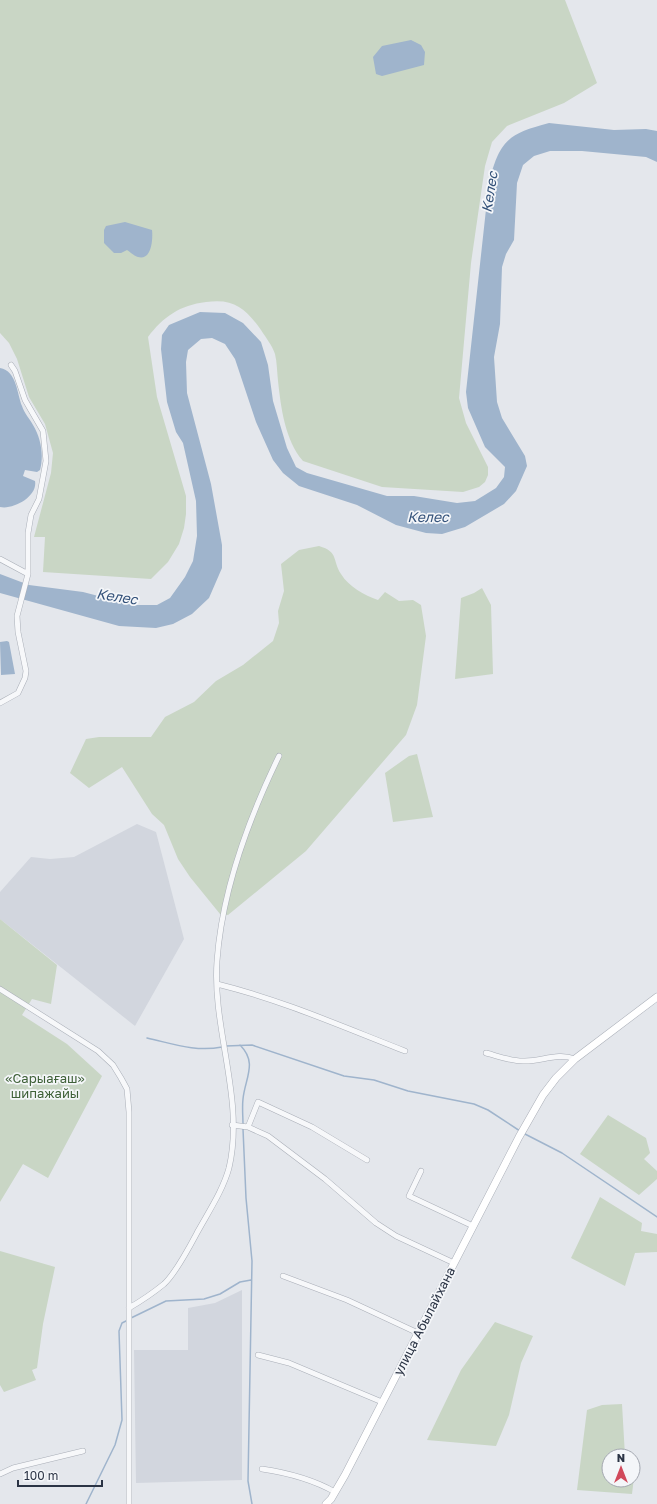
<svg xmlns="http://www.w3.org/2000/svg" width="657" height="1504" viewBox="0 0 657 1504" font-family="'Golos Text',sans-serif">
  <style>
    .built { fill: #d2d6de }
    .green { fill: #c9d6c5 }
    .water { fill: #9fb4cc }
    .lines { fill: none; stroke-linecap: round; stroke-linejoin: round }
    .stream { stroke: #9fb4cc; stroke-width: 1.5 }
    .street-casing { stroke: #a9aeb7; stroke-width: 6 }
    .secondary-casing { stroke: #a9aeb7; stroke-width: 8 }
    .street { stroke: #f7f8fa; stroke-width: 5 }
    .secondary { stroke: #fff; stroke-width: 7 }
    .labels { text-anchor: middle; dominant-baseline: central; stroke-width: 3.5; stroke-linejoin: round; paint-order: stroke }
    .park-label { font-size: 13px; fill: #3f6138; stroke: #f4f6f9 }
    .street-label { font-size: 13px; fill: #2b3445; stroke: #f4f6f9 }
    .water-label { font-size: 14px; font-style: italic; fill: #34527a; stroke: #f4f6f9 }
  </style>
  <rect width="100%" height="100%" fill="#e4e7ec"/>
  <path class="built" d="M137,824L156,832L184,939L135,1026L0,919V892L31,857L50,859L74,857Z
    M242,1290V1480L136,1483L134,1350H188V1308L215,1303Z"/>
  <path class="green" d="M0,0H565L597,83L564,103L507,126L492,142L485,166L471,263L459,398L466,423L488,467V475L485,482L479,487L463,492L382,487L303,461C285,440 281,408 278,381C277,372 277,362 275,354C272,345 266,338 261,330C245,308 234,298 206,302C180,305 163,317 148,337L157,397L186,496V514L184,528L179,544L168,562L151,579L43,572L45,537H34L51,473L53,453L45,424L29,397L17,359L9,343L0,333Z
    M319,546C339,552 332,560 341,574C349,587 364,595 378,600L385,592L399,601L413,600L421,605L426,636L417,705L406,735L306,851L228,915L220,914L190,877L178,859L164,825L152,814L122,767L89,788L70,773L86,739L99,737H151L165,717L194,702L216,681L243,665L273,641L279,623L278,611L284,591L281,564L299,550Z
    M482,588L491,605L493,674L455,679L461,598L474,593Z
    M417,754L433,817L393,822L385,773L409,756Z
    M0,919L57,965L51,1004L32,999L22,1015L67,1044L102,1076L48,1178L23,1164L0,1202Z
    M608,1115L646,1138L650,1153L644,1159L657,1171V1179L639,1195L580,1154Z
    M600,1197L642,1223L641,1231L657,1234V1252L635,1253L625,1286L571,1258Z
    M0,1251L55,1267L43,1324L37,1368L32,1370L36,1380L4,1392L0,1385Z
    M495,1322L533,1336L521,1363L509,1415L496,1446L427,1440L461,1370Z
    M622,1404L625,1456H609V1480H633V1462L636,1461L632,1494L577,1490L587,1410L602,1405Z"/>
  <path class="water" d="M411,40L421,45L425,52L424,65L382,76L376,74L373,57L382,46Z
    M549,123L614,130L646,129L657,131V162L646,157L582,151H550L534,156L523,165L517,183L514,240L506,254L502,267L500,324L494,357L497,402L502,418L525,456L527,466L516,491L504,504L465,527L442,534L426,533L396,525L357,505L299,486L283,473L273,460L256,422L235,359L225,344L212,338L201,339L188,350L186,362L187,393L211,484L222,545V568L209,598L192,614L173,624L156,628L119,626L0,593V574L29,585L83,592L133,605H157L170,598L185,577L193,561L197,536L196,501L183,443L176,432L167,402L161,349L162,335L169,325L200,312L225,313L243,323L261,342L268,365L273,401L287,448L296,467L307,473L387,496H414L457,503L475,501L496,488L504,477L505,467L485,447L468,408L466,392L489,182C500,140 508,134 549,123Z
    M125,222L152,230C153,238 152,261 138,257C134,256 130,252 127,250L121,253H114L104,243V230L106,226Z
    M0,368C17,371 17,394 22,406C24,413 30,419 33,425C41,438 44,455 40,470L37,472L25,470L23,476L35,481C38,496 14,510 0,507Z
    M7,641L9,642L15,674L1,675L0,642Z"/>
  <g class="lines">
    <path class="stream" d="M147,1038C174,1044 195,1052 222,1047
      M240,1045C258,1063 245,1078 243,1099C242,1107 243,1116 243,1125
      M226,1046L252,1045L344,1076L374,1080L408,1091L474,1104L488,1110L520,1131
      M243,1129L246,1198L252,1261L248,1481L252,1504
      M523,1133L562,1153L657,1217
      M131,1318L166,1301L204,1299L220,1294L240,1282L251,1280
      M86,1504L115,1445L122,1420L119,1331L122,1323L128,1320"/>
    <defs>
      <path id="street" d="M0,559L28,574
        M0,703L18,693L25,678L26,671L18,632L17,616L28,574V533L31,515L39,499L46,461L43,431L25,400L15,371L11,365
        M217,984C282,1000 343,1027 405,1051
        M0,989L98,1051L113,1065L121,1078L127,1089L129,1112V1504
        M486,1053C498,1056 510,1061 523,1061C541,1062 557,1052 575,1059
        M232,1125L248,1127L268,1136L325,1179L376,1223L396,1236L454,1263
        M248,1127L258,1102L312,1127L367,1160
        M421,1171L409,1196L473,1226
        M283,1276L347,1300L418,1333
        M129,1308C141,1301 153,1293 164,1284C176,1273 190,1246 198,1231C209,1211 223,1190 229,1168C245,1099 212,1030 217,961C222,890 248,820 279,756
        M258,1355L289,1363L382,1402
        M262,1469C289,1473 312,1479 335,1492
        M0,1474L13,1468L83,1451"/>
      <path id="secondary" d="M326,1504L331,1499L345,1475L519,1137L543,1095L556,1078L575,1059L657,997"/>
    </defs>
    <use href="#street" class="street-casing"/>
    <use href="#secondary" class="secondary-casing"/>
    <use href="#street" class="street"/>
    <use href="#secondary" class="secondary"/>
  </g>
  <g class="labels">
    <g class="park-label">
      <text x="45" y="1078">«Сарыағаш»<tspan x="45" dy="15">шипажайы</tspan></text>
    </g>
    <g class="street-label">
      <text transform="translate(424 1321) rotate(-63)">улица Абылайхана</text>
    </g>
    <g class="water-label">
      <text transform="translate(489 192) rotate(-81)">Келес</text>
      <text x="428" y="516">Келес</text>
      <text transform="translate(117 596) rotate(9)">Келес</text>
    </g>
  </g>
  <g transform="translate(621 1468)"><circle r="19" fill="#f4f6f9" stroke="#a4a8b1"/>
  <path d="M0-3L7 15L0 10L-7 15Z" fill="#d1495b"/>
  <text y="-6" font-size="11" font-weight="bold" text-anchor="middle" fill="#2b3445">N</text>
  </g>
  <path d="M18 1480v6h84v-6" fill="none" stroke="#2b3445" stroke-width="2"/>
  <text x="24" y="1480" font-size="12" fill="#2b3445" stroke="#f4f6f9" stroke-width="3" paint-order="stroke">100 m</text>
</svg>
